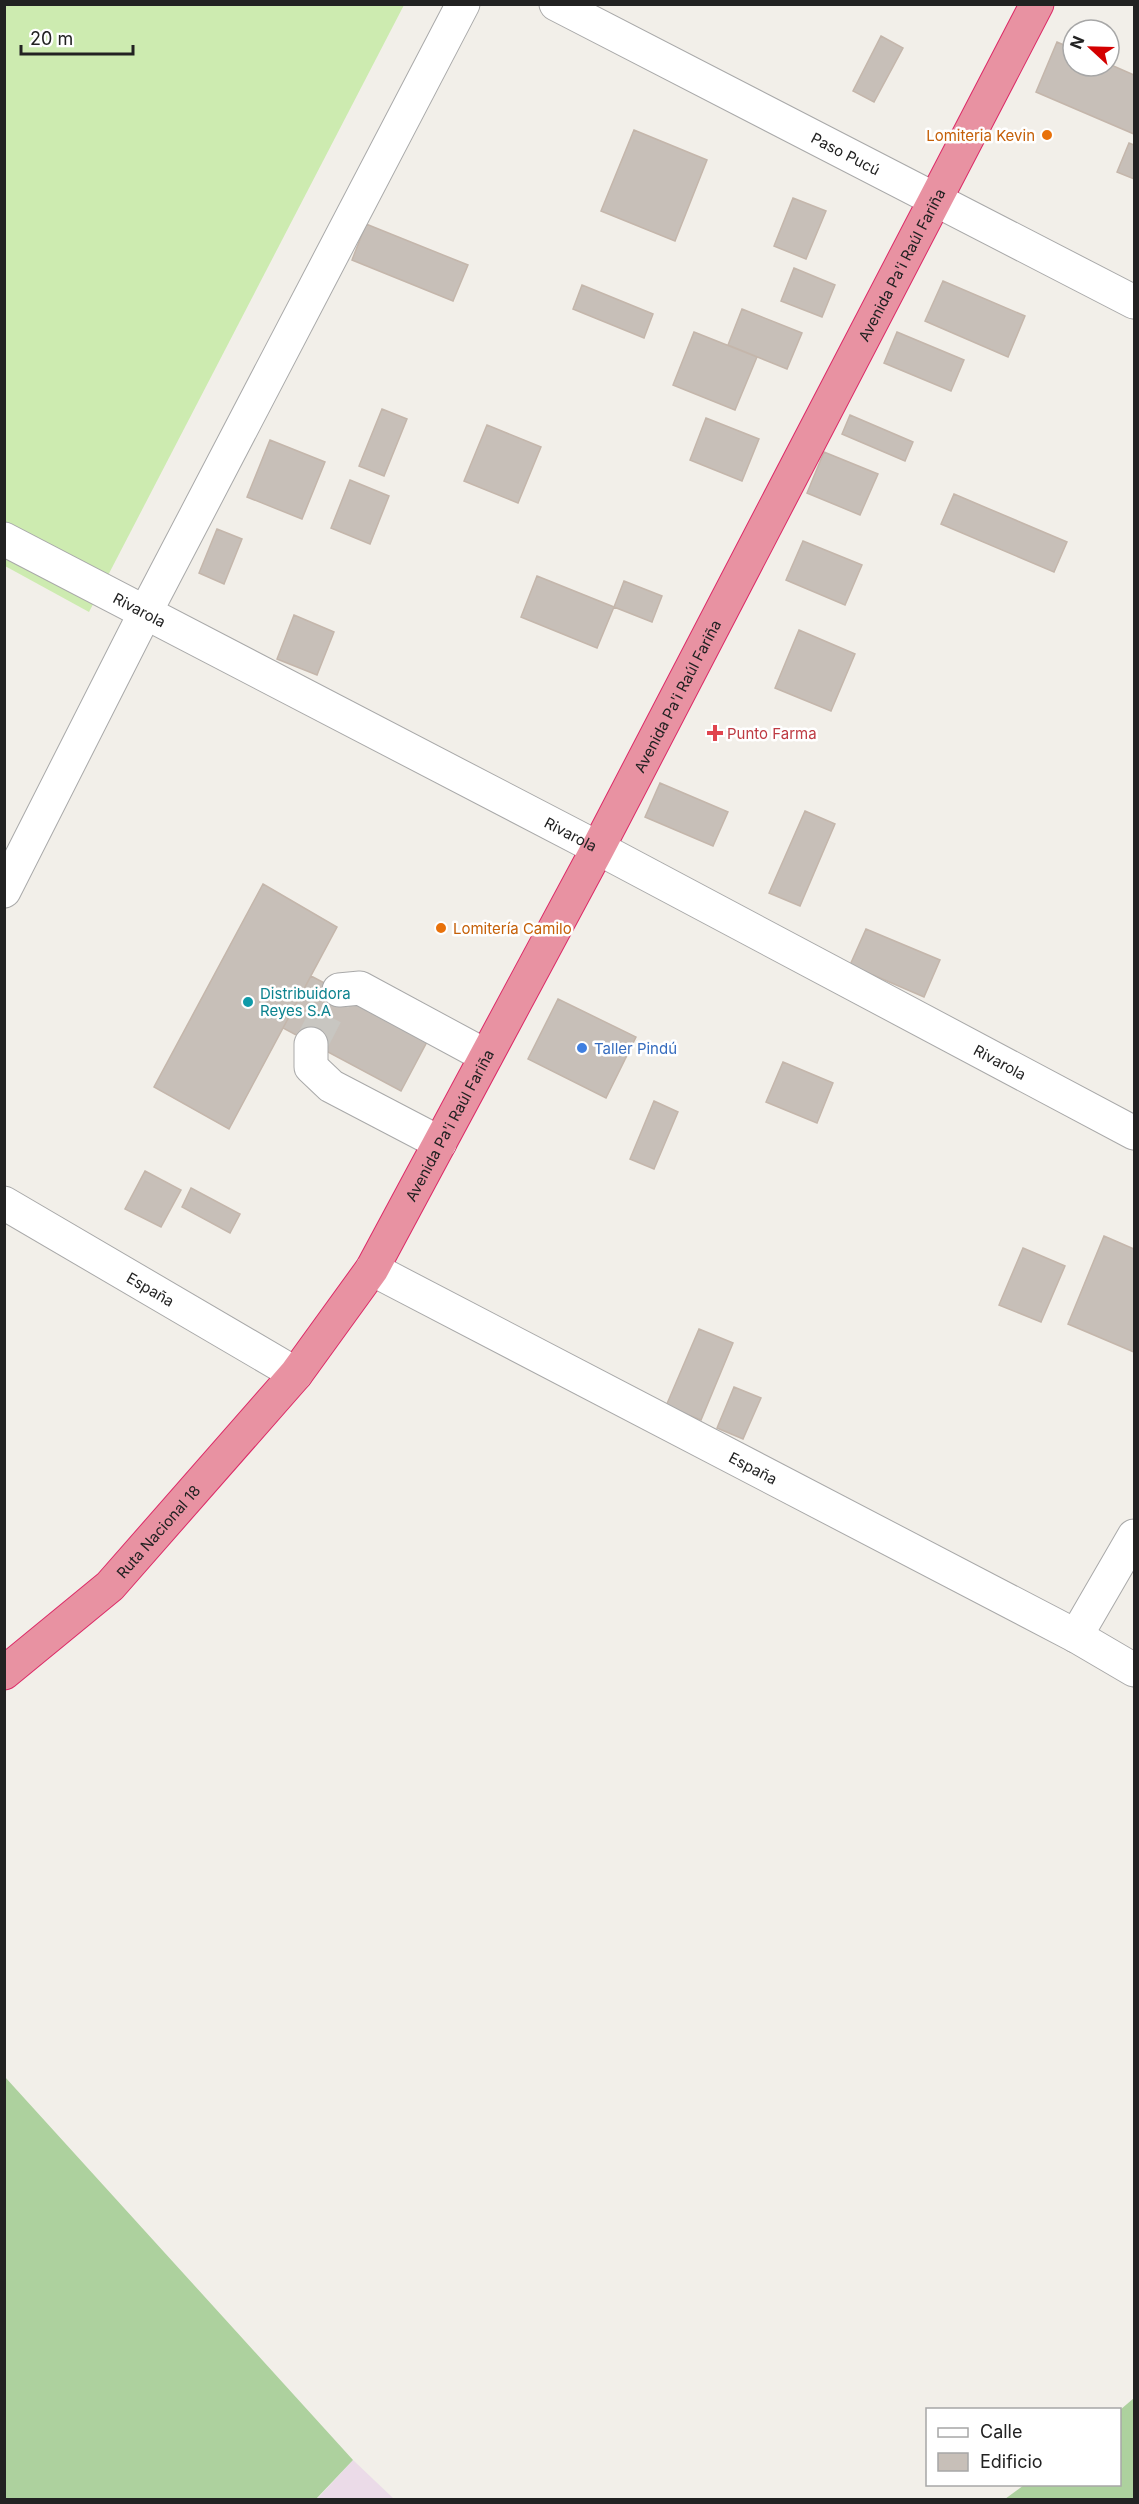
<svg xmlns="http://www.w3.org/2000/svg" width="1139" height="2504" viewBox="0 0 1139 2504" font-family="Inter,sans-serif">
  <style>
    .industrial { fill: #ebdbe8 }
    .grass { fill: #cdebb0 }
    .forest { fill: #add19e }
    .building { fill: #c7bfb8; stroke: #c4b6ab; stroke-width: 1.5 }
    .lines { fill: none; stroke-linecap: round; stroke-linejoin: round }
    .minor-tunnel { stroke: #c8c6c1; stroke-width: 33; stroke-dasharray: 33 16; stroke-linecap: butt }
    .minor-casing { stroke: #a9a9a9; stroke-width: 35 }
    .highway-casing { stroke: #dc2a67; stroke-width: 35 }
    .minor { stroke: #fff; stroke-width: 33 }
    .highway { stroke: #e892a2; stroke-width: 33 }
    .food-dot { fill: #e8710a; stroke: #fff; stroke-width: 2 }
    .health-dot { fill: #e0444e; stroke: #fff; stroke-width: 2 }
    .culture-dot { fill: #0f9aa8; stroke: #fff; stroke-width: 2 }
    .shop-dot { fill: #3f7fe0; stroke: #fff; stroke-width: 2 }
    .labels { text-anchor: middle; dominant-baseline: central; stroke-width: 5; stroke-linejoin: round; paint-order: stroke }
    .food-label { font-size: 15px; fill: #c56008; stroke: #fff; text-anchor: end }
    .street-label { font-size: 15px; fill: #222; stroke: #fff }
    .health-label { font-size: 15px; fill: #be3a42; stroke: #fff; text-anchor: start }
    .culture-label { font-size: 15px; fill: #0d838f; stroke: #fff; text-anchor: start }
    .shop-label { font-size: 15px; fill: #366cbe; stroke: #fff; text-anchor: start }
  </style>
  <rect width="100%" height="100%" fill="#f2efe9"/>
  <path class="industrial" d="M353,2460L394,2499L316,2500Z"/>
  <path class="grass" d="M4,5H404L89,612L5,566Z"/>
  <path class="forest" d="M5,2077L353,2460L316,2499H5Z
    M1134,2398V2499H1005L1024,2485L1120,2484V2410Z"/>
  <path class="building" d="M881,36L903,48L874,102L853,91Z
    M1057,42L1073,49V66L1109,64L1134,75V134L1036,92Z
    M634,130L707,160L675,241L601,211Z
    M1129,143L1134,145V179L1117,172Z
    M793,198L826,211L806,259L774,246Z
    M366,224L468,265L453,301L352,260Z
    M794,268L835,285L822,317L781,301Z
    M943,281L1025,316L1008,357L925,321Z
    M582,285L653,314L644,338L573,309Z
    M742,309L802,333L787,369L728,345Z
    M694,332L757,357L735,410L673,385Z
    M897,332L964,360L951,391L884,363Z
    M382,409L407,419L384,476L359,466Z
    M850,415L913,442L905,461L842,434Z
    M706,418L759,439L742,481L690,460Z
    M487,425L541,447L518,503L464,481Z
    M270,440L325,462L302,519L247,497Z
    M824,452L878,474L860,515L807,493Z
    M350,480L389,496L370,544L331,528Z
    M954,494L1067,542L1054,572L941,524Z
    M217,529L242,539L224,584L199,573Z
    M803,541L862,565L845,605L786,580Z
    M537,576L614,607L597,648L521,617Z
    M624,581L662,596L652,622L614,607Z
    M294,615L334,632L317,675L277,659Z
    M799,630L855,654L831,711L775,688Z
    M660,783L728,812L713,846L645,817Z
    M805,811L835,824L800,906L769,893Z
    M263,884L337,927L229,1129L154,1087Z
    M866,929L940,960L924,997L850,965Z
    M311,976L429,1038L401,1091L283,1028Z
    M558,999L636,1037L606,1098L528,1059Z
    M783,1062L833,1083L817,1123L766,1102Z
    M654,1101L678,1112L654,1169L630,1159Z
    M145,1171L181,1190L161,1227L125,1209Z
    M191,1188L240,1214L230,1233L182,1207Z
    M1104,1236L1134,1249V1352L1068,1324Z
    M1023,1248L1065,1266L1041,1322L999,1305Z
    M699,1329L733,1343L701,1420L666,1406Z
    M734,1387L761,1398L743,1439L717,1428Z"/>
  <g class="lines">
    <path class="minor-tunnel" d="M311,1044L339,990"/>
    <defs>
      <g id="minor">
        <path id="s1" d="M556,4L1134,302"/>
        <path id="s2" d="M4,539L598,848L1134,1133"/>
        <path d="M4,891L145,613L463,4"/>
        <path d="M339,990L360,988L486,1056"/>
        <path d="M311,1044V1067L331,1086L440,1143"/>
        <path id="s3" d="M4,1203L296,1374"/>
        <path id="s4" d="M372,1269L1076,1636L1134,1670"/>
        <path d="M1076,1636L1134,1536"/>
      </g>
      <g id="highway">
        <path id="s5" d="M4,1673L110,1586L296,1374L372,1269L598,848L1037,4"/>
      </g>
    </defs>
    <use href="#minor" class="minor-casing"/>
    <use href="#highway" class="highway-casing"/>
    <use href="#minor" class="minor"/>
    <use href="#highway" class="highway"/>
  </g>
  <g class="food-dot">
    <circle cx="1047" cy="135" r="6"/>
    <circle cx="441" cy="928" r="6"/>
  </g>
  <path class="health-dot" d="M712 724h6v6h6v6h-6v6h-6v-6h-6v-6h6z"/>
  <circle class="culture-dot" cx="248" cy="1002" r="6"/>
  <circle class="shop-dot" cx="582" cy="1048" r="6"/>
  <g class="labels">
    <g class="food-label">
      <text x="1035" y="135">Lomiteria Kevin</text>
      <text x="453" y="928" text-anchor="start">Lomitería Camilo</text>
    </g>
    <g class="street-label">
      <text stroke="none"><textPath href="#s1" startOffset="326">Paso Pucú</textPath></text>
      <text stroke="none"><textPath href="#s5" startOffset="1684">Avenida Pa'i Raúl Fariña</textPath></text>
      <text stroke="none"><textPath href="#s2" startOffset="153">Rivarola</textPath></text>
      <text stroke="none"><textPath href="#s5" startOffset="1198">Avenida Pa'i Raúl Fariña</textPath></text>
      <text stroke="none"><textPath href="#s2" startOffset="639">Rivarola</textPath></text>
      <text stroke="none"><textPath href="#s2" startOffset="1125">Rivarola</textPath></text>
      <text stroke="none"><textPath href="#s5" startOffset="712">Avenida Pa'i Raúl Fariña</textPath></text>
      <text stroke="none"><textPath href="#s3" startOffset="170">España</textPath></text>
      <text stroke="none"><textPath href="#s4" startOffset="430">España</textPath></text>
      <text stroke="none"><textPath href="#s5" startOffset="210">Ruta Nacional 18</textPath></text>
    </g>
    <g class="health-label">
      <text x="727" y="733">Punto Farma</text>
    </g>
    <g class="culture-label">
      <text x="260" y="993">Distribuidora<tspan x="260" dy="17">Reyes S.A</tspan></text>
    </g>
    <g class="shop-label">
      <text x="594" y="1048">Taller Pindú</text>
    </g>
  </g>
  <rect width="1139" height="2504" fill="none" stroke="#222222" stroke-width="12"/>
  <rect x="926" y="2408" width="195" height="78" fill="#ffffff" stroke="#a7a7a7" stroke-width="1.5"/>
  <rect x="938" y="2428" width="30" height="9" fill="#ffffff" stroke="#a7a7a7" stroke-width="1.5"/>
  <text x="980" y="2438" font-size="18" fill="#222222">Calle</text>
  <rect x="938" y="2453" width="30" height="18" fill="#c7bfb8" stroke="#a7a7a7" stroke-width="1.5"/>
  <text x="980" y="2468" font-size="18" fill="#222222">Edificio</text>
  <g transform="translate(1091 48) rotate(292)"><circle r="28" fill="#ffffff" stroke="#a7a7a7" stroke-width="1.5"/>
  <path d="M0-4.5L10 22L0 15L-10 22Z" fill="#d40000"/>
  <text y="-9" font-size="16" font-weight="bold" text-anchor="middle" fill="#222222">N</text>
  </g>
  <path d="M21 45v9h112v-9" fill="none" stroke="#222222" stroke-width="3"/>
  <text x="30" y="45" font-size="18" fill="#222222" stroke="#ffffff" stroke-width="4.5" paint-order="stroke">20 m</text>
</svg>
